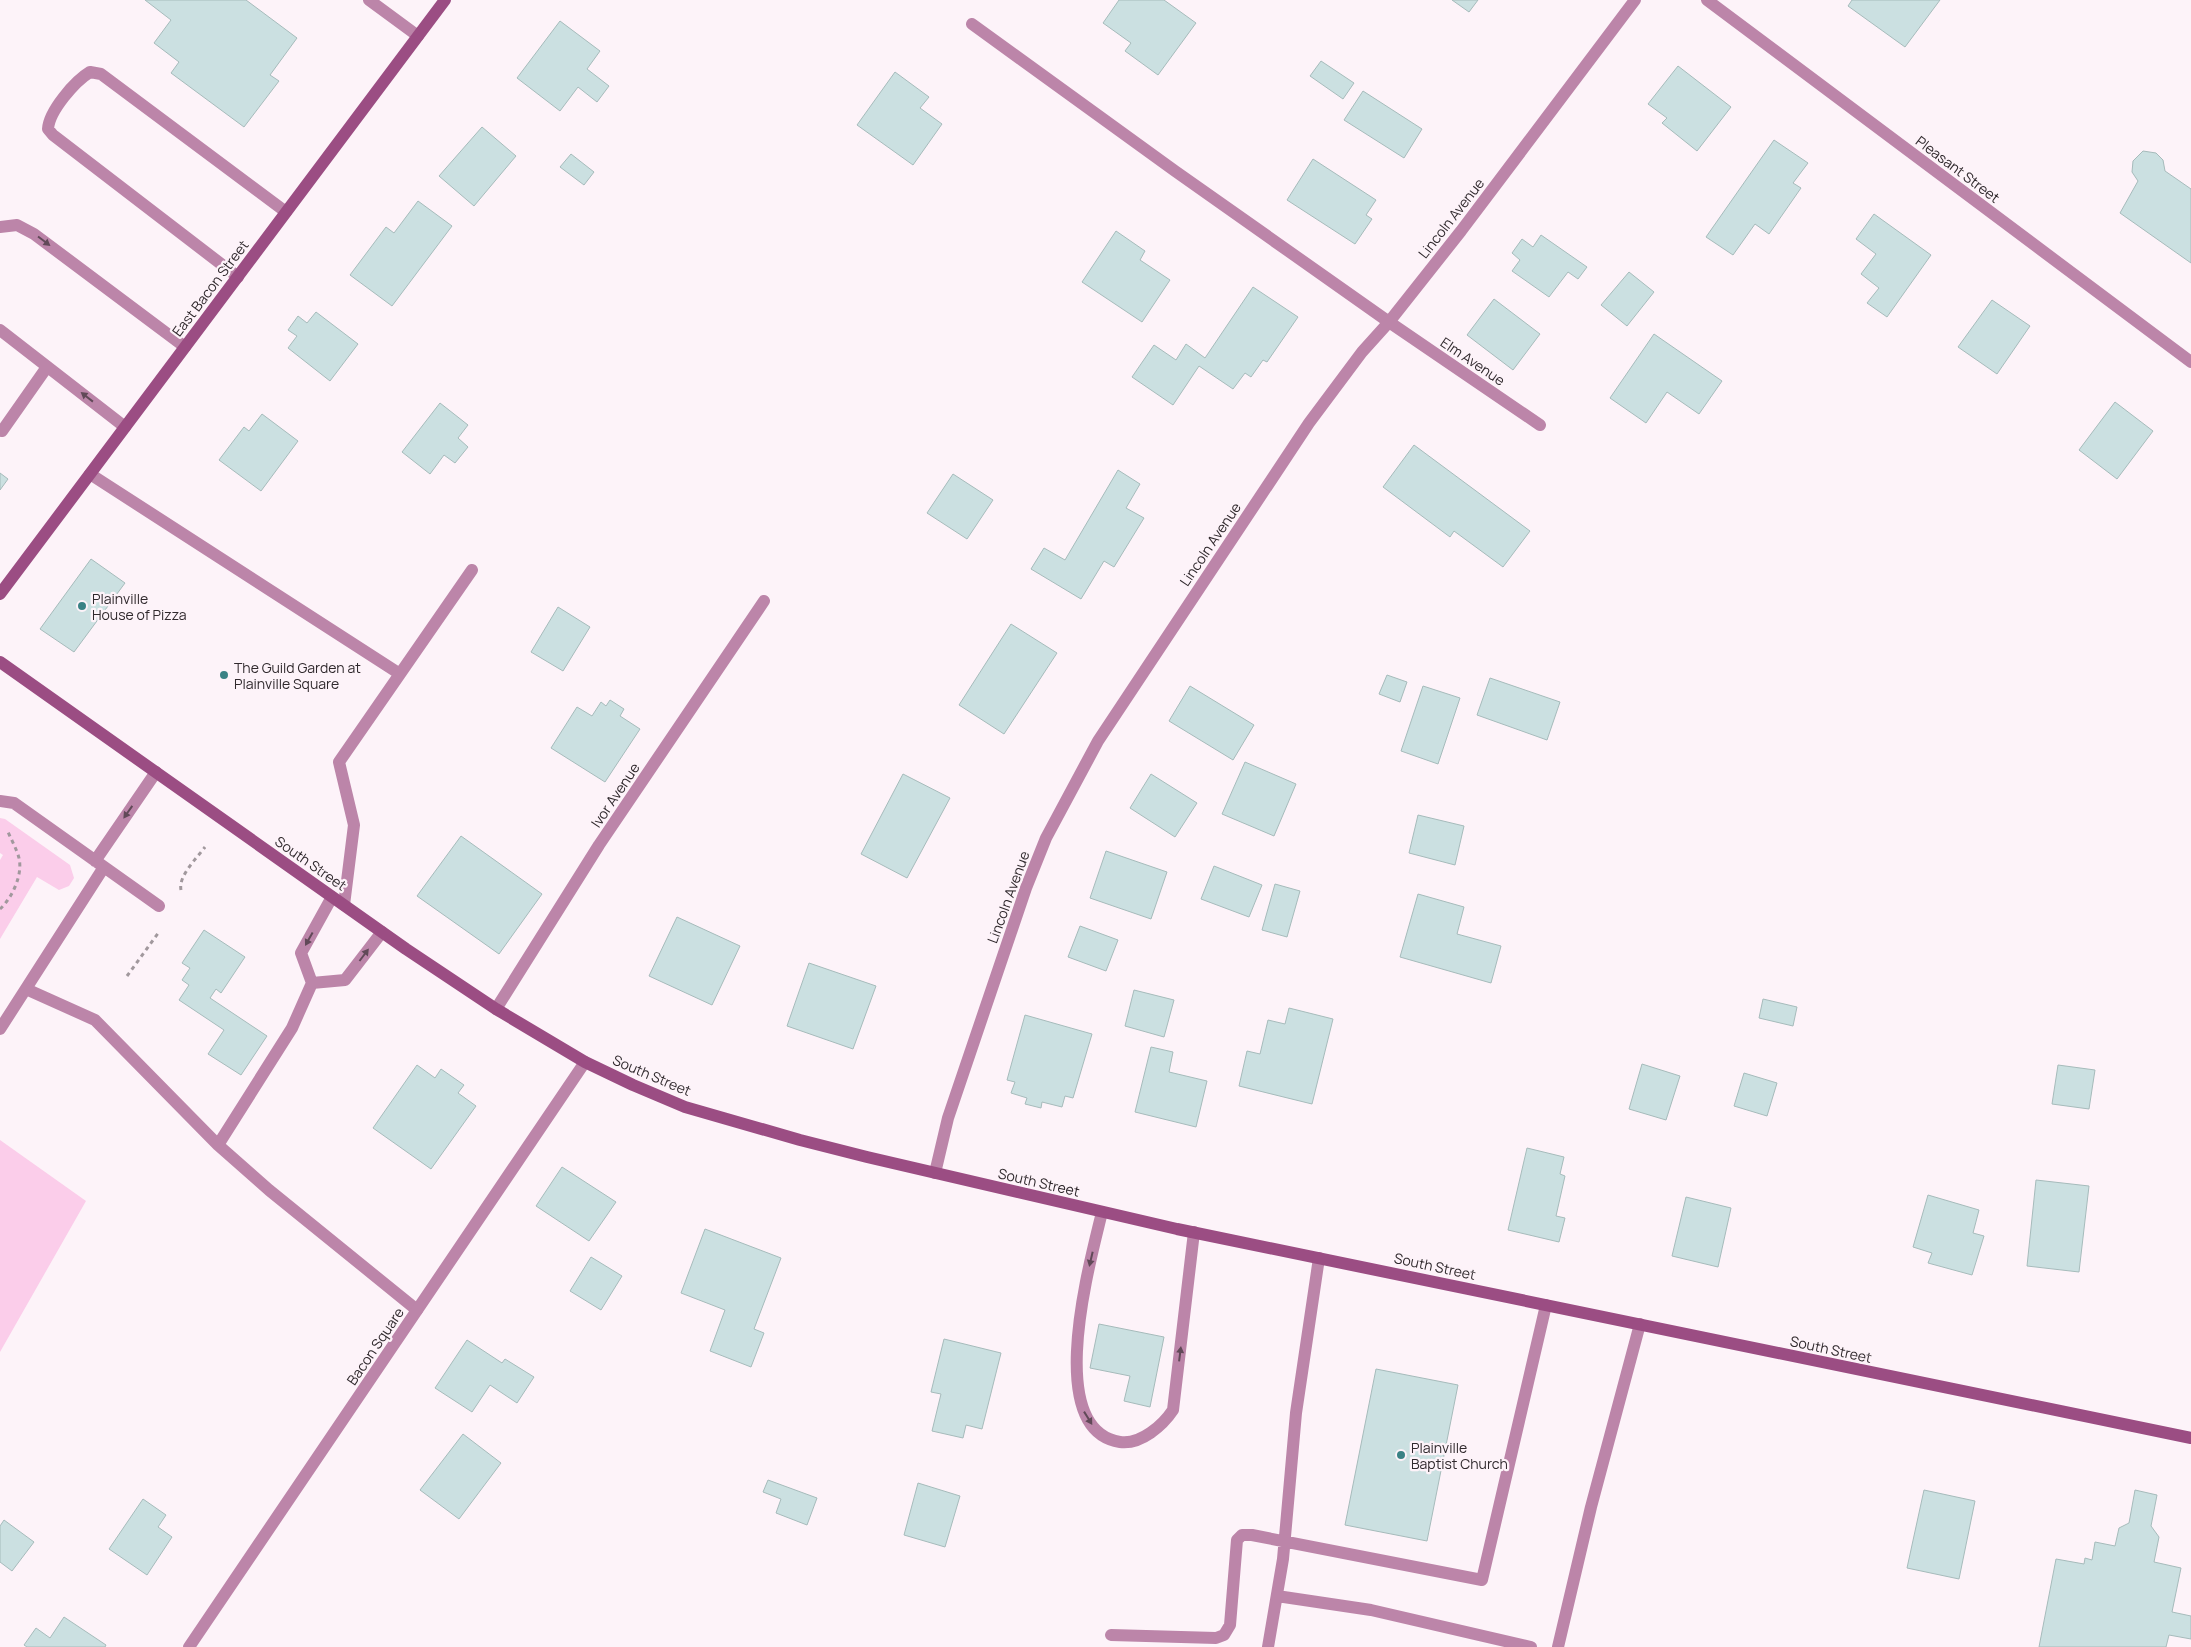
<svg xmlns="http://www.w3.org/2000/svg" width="2191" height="1647" viewBox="0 0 2191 1647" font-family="Manrope,sans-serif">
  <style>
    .green { fill: #fbcdea }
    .building { fill: #cbe0e1; stroke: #a6bbbb }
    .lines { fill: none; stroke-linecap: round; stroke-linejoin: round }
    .path { stroke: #a1989d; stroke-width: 3; stroke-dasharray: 4 4; stroke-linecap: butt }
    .lane { stroke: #bc85a9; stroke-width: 12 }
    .street { stroke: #bc85a9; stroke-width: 12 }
    .secondary { stroke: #9b4d83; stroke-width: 12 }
    .oneway { fill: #614958 }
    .poi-dot { fill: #3a8285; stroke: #fdf3f9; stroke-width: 2 }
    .labels { text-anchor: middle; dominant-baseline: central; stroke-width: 4.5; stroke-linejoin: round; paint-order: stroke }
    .street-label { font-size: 14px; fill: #30292d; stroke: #fdf3f9 }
    .poi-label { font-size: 14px; fill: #30292d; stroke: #fdf3f9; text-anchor: start }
  </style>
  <rect width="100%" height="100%" fill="#fdf3f9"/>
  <path class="green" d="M0,818L5,819L70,865L74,878L69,886L59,890L37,877L0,939V860L3,855L0,853Z
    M0,1140L86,1201L0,1352Z"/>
  <path class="building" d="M145,0H246L297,38L270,75L279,81L244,127L171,73L179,62L154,43L171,20Z
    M1119,0H1164L1196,23L1158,75L1125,51L1131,43L1103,23Z
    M1452,0H1478L1469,12Z
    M1852,0H1940L1905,47L1848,6Z
    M560,21L600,51L587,69L609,86L597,102L578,87L560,111L517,78Z
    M1321,61L1354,83L1343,99L1310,76Z
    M1678,66L1731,107L1697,151L1662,123L1667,118L1648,104Z
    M895,72L929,97L920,108L942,124L913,165L857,125Z
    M1363,91L1422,129L1404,158L1344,120Z
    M482,127L516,156L474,206L439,176Z
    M1774,140L1808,163L1793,183L1801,188L1769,234L1755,224L1733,255L1706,237Z
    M2143,151L2156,153L2163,160L2165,171L2191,189V263L2120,213L2138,181L2132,172L2133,161Z
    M571,154L594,172L584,185L560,167Z
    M1313,159L1376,200L1366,215L1372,219L1355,244L1287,200Z
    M418,201L452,226L392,306L350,275L386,227L394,233Z
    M1874,214L1931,255L1887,317L1867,303L1879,288L1861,274L1876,254L1856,239Z
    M1116,231L1145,251L1140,260L1170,280L1142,322L1082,282Z
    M1541,235L1587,267L1578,279L1568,272L1549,297L1512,271L1520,260L1512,253L1522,239L1533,247Z
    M1629,272L1654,292L1627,326L1601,305Z
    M1253,287L1298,317L1267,362L1263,360L1251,377L1245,373L1233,389L1199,366L1173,405L1132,377L1154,345L1176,360L1186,344L1205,358Z
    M1494,299L1540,334L1513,370L1467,335Z
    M1992,300L2030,326L1997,374L1958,347Z
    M316,312L358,344L330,381L288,348L297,336L288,330L298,316L307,323Z
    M1654,334L1722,381L1699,414L1667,392L1646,423L1610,398Z
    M2115,402L2153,431L2117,479L2079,450Z
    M440,403L468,425L458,438L468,447L455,463L444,455L430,474L402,452Z
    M262,414L298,441L261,491L219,460L244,427L249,431Z
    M1414,445L1530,531L1503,567L1454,531L1450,537L1383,487Z
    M1118,470L1140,484L1126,508L1144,518L1114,567L1104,561L1081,599L1031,569L1044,548L1065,560Z
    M0,473L8,479L0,490Z
    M953,474L993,500L967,539L927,513Z
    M91,559L125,583L74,652L40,629Z
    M558,607L590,627L563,671L531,652Z
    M1011,624L1057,653L1004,734L959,705Z
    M1387,675L1407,682L1400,702L1379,694Z
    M1490,678L1560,702L1547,740L1477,715Z
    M1190,686L1254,725L1233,760L1169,721Z
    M1423,686L1460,698L1438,764L1401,751Z
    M610,700L624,709L620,716L640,729L605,782L551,748L577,707L592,716L601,702L606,706Z
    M1245,762L1296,784L1274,836L1222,814Z
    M903,774L950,798L907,878L861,854Z
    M1151,774L1197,803L1175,837L1130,808Z
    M1418,815L1464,826L1455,865L1409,853Z
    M461,836L542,894L499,954L417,896Z
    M1106,851L1167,872L1151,919L1090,898Z
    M1214,866L1262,885L1249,917L1201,899Z
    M1275,884L1300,891L1287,937L1262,930Z
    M1418,894L1464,907L1457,934L1501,946L1491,983L1400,957Z
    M677,917L740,946L712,1005L649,976Z
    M1080,926L1118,940L1106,971L1068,957Z
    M204,930L245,957L221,993L216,989L210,998L267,1036L241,1075L208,1054L224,1030L179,1000L189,985L182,980L190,968L182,963Z
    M809,963L876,986L853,1049L787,1026Z
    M1134,990L1174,1000L1164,1037L1125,1026Z
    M1763,999L1797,1007L1793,1026L1759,1018Z
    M1289,1008L1333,1019L1312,1104L1239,1086L1247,1051L1260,1054L1268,1020L1285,1024Z
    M1025,1015L1092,1034L1073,1098L1065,1096L1062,1107L1042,1102L1041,1108L1025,1104L1027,1098L1011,1093L1015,1082L1007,1080Z
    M1151,1047L1173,1052L1169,1072L1207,1081L1196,1127L1135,1112Z
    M1642,1064L1680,1076L1666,1120L1629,1109Z
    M417,1065L435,1078L441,1069L464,1085L458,1093L476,1106L431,1169L373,1128Z
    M2058,1065L2095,1070L2089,1109L2052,1104Z
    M1744,1073L1777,1083L1767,1116L1734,1106Z
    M1527,1148L1564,1157L1560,1174L1565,1176L1556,1216L1565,1218L1559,1242L1508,1230Z
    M562,1167L616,1202L589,1241L536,1206Z
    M2036,1180L2089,1186L2079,1272L2027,1266Z
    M1928,1195L1979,1210L1973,1233L1984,1236L1972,1275L1928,1263L1932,1253L1913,1247Z
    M1686,1197L1731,1208L1718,1267L1672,1256Z
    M705,1229L781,1258L754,1329L764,1333L751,1367L710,1351L725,1310L681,1293Z
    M591,1257L622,1276L601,1310L570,1291Z
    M1099,1324L1164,1337L1150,1407L1124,1401L1130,1376L1090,1368Z
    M944,1339L1001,1353L982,1429L966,1425L963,1438L932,1431L941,1394L931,1392Z
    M467,1340L502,1363L505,1359L534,1377L517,1403L490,1385L472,1412L435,1388Z
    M1376,1369L1458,1385L1427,1541L1345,1525Z
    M463,1434L501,1463L459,1519L420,1490Z
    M768,1480L817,1498L807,1525L776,1513L781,1499L763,1492Z
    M918,1483L960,1496L945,1547L904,1535Z
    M1924,1490L1975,1501L1959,1579L1907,1568Z
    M2135,1490L2157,1495L2151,1526L2159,1537L2154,1562L2181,1568L2172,1612L2191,1616V1639L2169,1635L2166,1647H2039L2056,1559L2084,1564L2085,1558L2092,1560L2095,1542L2115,1546L2119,1528L2129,1523Z
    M143,1499L166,1515L158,1527L172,1537L147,1575L109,1549Z
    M4,1520L34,1542L12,1571L0,1562V1526Z
    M64,1617L106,1645L105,1647H27L24,1645L36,1628L50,1638Z"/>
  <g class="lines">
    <path class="path" d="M181,890C178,876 197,858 205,847
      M0,909C12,898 23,875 19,858C17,850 12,841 8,832
      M127,976L159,932"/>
    <path class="lane" d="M0,227L17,225L34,234L185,347
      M238,277L53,135L48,129C49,111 75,81 90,72L101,74L286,212
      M0,330L125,427
      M2,431L47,367
      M90,474L400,674
      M0,801L14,803L159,906
      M95,861L156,772
      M344,905L354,825L339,762L472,570
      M312,983L345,980L382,932
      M26,989L95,1020L218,1145L269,1190L417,1310
      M0,1029L104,867
      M218,1145L292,1028L312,983L301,953L332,897
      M1102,1212C1091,1259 1042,1430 1120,1442C1141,1445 1163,1425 1173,1410L1194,1232
      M1277,1596L1371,1610L1531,1647
      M1111,1635L1216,1638L1224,1635L1230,1625L1237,1540L1242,1535H1252L1482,1580L1546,1305
      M1268,1647L1283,1559L1296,1413L1319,1258
      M1558,1647L1591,1507L1640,1324"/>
    <path class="street" d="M369,0L418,36
      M1707,0L2191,362
      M972,24L1175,171L1389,322L1540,425
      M496,1009L599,845L764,601
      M935,1173L948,1118L1026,888L1046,838L1098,741L1309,423L1362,352L1389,322L1461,231L1635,0
      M189,1647L585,1062"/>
    <path class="secondary" d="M0,594L445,0
      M0,662L406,949L496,1009L585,1062L633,1085L685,1107L800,1140L867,1157L1177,1229L2191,1438"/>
  </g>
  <defs><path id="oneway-solid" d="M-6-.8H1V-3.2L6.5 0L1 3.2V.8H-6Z" transform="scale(1.25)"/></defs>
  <g class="oneway">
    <use href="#oneway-solid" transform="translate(44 241) rotate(37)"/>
    <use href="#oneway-solid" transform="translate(87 397) rotate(-142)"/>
    <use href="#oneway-solid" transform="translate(128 812) rotate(125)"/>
    <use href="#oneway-solid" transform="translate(309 939) rotate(119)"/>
    <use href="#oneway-solid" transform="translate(364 955) rotate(-53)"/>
    <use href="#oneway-solid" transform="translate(1091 1259) rotate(103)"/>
    <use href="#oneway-solid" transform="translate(1180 1354) rotate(-83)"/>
    <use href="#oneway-solid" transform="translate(1088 1418) rotate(58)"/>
  </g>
  <g class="poi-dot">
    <circle cx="82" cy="606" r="5"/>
    <circle cx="224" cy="675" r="5"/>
    <circle cx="1401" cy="1455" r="5"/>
  </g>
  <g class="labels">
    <g class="street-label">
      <text transform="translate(1958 169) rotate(37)">Pleasant Street</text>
      <text transform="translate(1451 218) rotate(-52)">Lincoln Avenue</text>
      <text transform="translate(210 288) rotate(-53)">East Bacon Street</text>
      <text transform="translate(1473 361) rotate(34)">Elm Avenue</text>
      <text transform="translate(1210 544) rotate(-56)">Lincoln Avenue</text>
      <text transform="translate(615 795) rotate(-56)">Ivor Avenue</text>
      <text transform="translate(311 863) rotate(35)">South Street</text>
      <text transform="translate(1008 897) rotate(-70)">Lincoln Avenue</text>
      <text transform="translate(652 1075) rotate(23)">South Street</text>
      <text transform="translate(1039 1182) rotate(13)">South Street</text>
      <text transform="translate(1435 1266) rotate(12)">South Street</text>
      <text transform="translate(375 1346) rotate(-56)">Bacon Square</text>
      <text transform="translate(1831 1349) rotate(12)">South Street</text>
    </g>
    <g class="poi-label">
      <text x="92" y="598">Plainville<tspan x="92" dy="16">House of Pizza</tspan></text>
      <text x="234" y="667">The Guild Garden at<tspan x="234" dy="16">Plainville Square</tspan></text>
      <text x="1411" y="1447">Plainville<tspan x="1411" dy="16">Baptist Church</tspan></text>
    </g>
  </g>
</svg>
